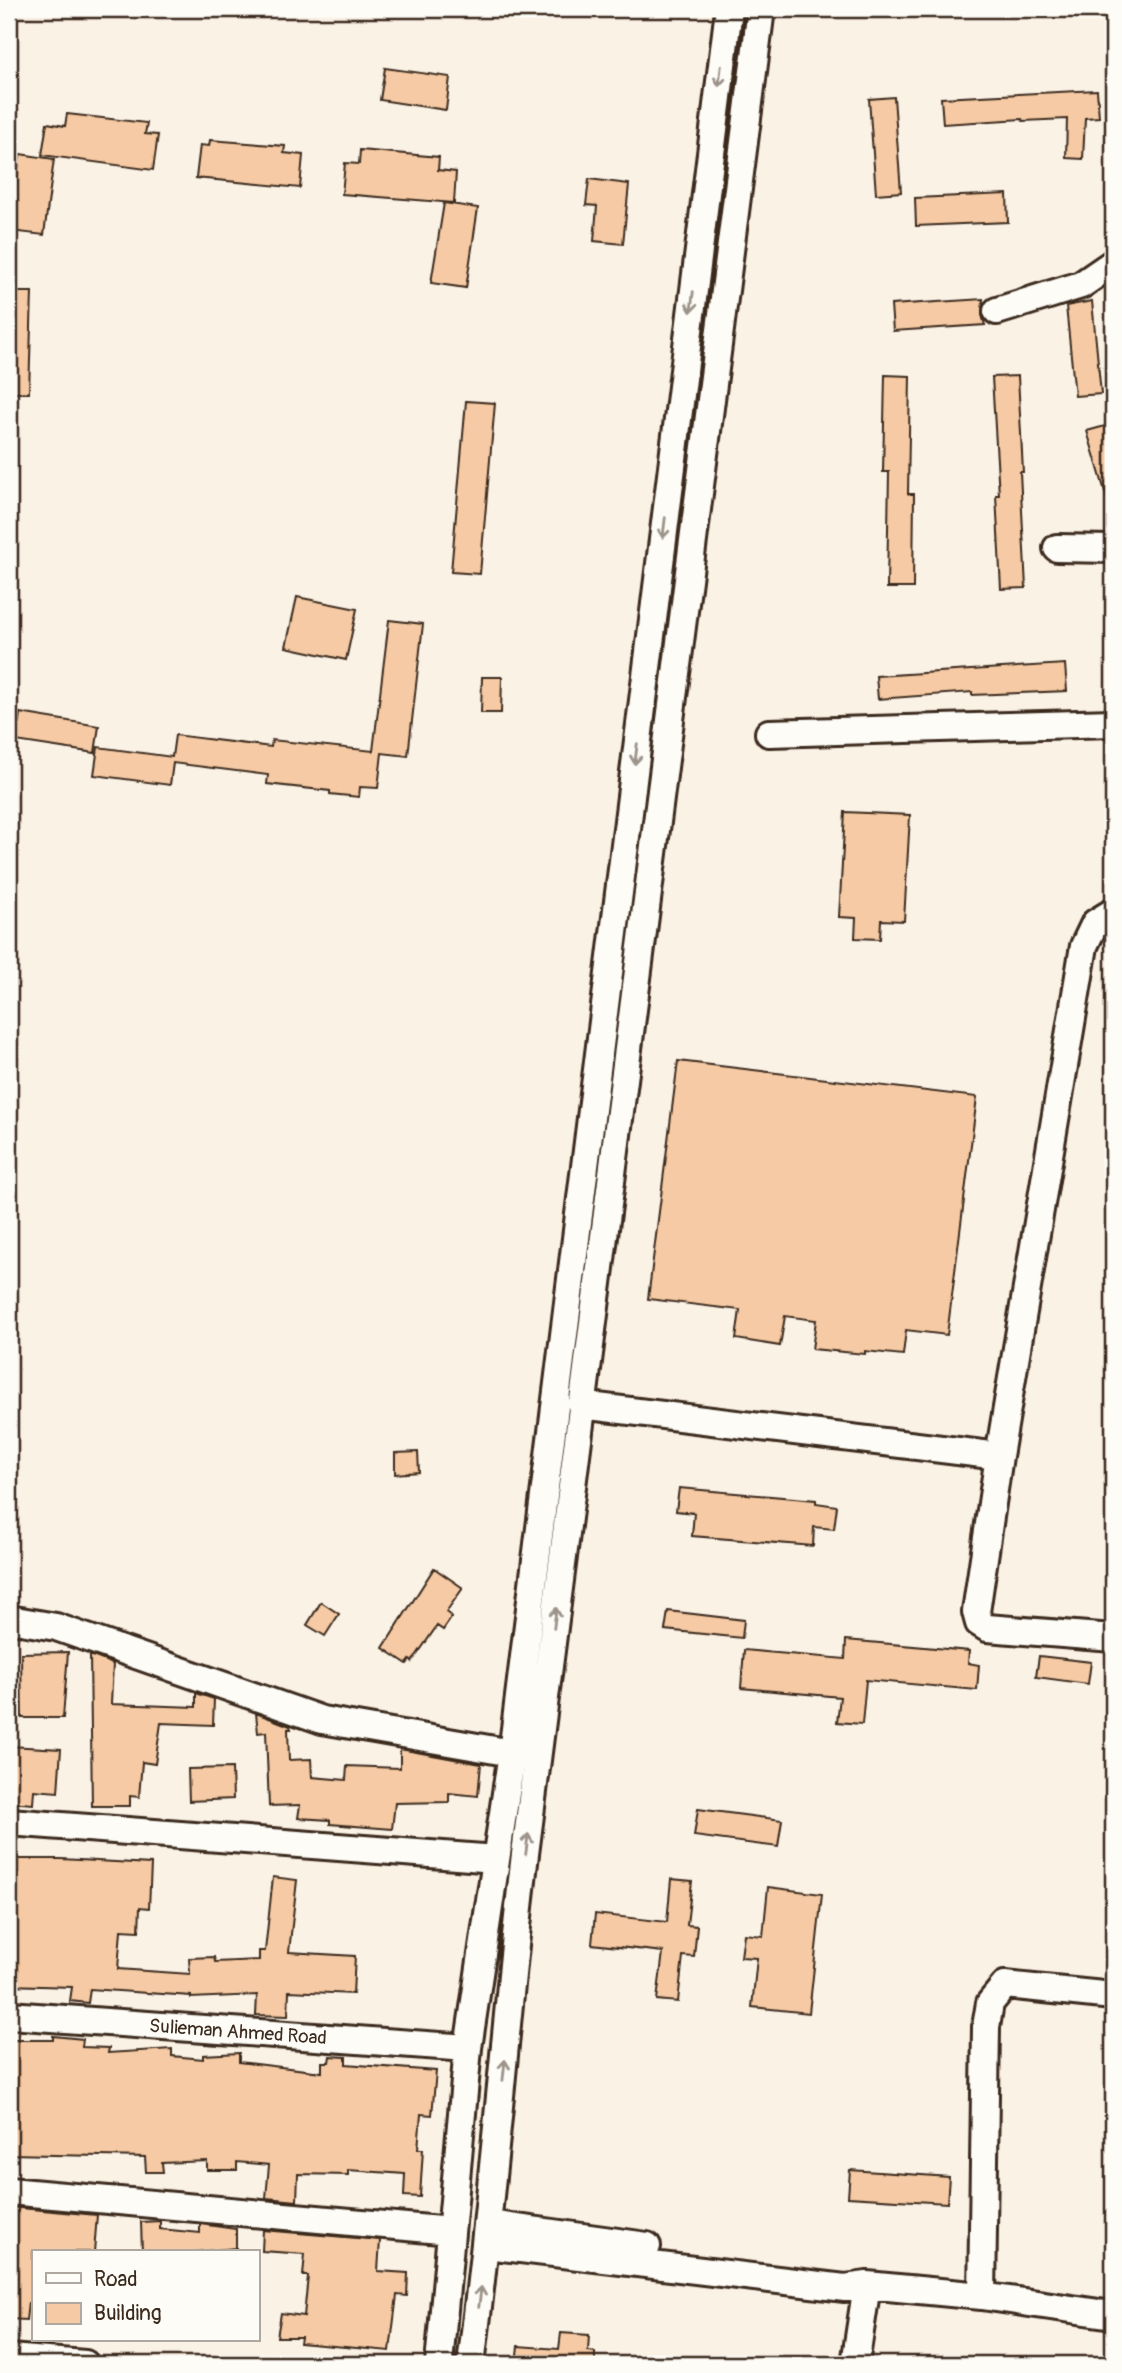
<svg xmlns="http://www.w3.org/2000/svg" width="1122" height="2373" viewBox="0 0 1122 2373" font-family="Pangolin,sans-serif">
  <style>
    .building { fill: #f5caa4; stroke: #3b2a1e; stroke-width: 2 }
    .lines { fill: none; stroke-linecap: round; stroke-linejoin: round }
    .minor-casing { stroke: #3b2a1e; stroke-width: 32 }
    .minor { stroke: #fdfcf7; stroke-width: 26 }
    .oneway { stroke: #9c938a }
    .labels { text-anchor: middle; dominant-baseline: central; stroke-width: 7; stroke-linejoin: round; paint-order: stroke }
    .street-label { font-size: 19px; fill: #3b2a1e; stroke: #fdfcf7 }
  </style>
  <rect width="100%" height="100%" fill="#fbf2e6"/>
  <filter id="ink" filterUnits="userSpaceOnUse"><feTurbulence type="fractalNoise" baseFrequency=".0143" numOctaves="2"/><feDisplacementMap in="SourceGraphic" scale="14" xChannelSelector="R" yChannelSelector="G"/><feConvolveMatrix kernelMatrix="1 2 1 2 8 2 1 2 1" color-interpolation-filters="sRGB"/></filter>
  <g filter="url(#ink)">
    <path class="building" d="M385,68L450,77L446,110L380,100Z
      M1097,90L1099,117L1085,118L1083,159L1066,158L1067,119L1023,121L1022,119L943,124L941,98Z
      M894,97L901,192L876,194L869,99Z
      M67,114L147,123L145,134L158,135L153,170L42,155L47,123L65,126Z
      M210,140L285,146L284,153L303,155L300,188L196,178L200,145L209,146Z
      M360,150L439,157L438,170L456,172L454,203L342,194L345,163L359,164Z
      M20,154L54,159L44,235L10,231Z
      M589,179L629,184L623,244L594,241L597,206L586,205Z
      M1007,194L1008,222L916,226L915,198Z
      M444,203L478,208L466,288L431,283Z
      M9,292H32L29,393H9Z
      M983,299L982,315L985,325L893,331L891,305Z
      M1092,301L1101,394L1075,396L1066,306Z
      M885,375L910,376L908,494H914L913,588H887L889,472H883Z
      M1018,376L1023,472H1020L1026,588L1001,589L996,495H999L992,377Z
      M466,401L495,403L480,574L451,572Z
      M1109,425L1113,438V504L1109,505L1087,431Z
      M297,597L357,609L346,660L286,647Z
      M389,620L423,624L408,756L382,753L378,788L360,787L359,797L330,794V791L267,784L268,775L173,763L170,785L94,775L98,747L172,757L175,735L271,747L272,740L373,751Z
      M1065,664L1067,691L972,695V692L878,699L876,676Z
      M482,677H502L501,713H481Z
      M20,713L99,726L95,753L16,741Z
      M845,812L910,815L904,921L881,920L880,939L855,938L856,918L839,917Z
      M678,1061L977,1097L947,1335L906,1330L903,1355L865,1351V1354L812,1349L816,1320L785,1316L780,1346L736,1339L740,1310L648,1299Z
      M418,1452L419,1472L395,1474V1453Z
      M679,1488L816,1500V1503L837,1506L834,1529L814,1527L813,1546L692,1536L694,1513L676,1511Z
      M434,1568L463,1588L446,1612L452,1617L443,1630L437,1626L412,1662L410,1660L407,1664L383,1648Z
      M321,1602L339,1614L325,1636L307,1625Z
      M668,1611L744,1620L742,1638L665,1630Z
      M846,1640L969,1651L968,1663L979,1665L977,1690L866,1680L862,1724L837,1722L840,1697L741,1688L744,1650L845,1659Z
      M68,1652L63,1718H22L21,1653Z
      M90,1655L113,1664L111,1704L196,1707V1693L214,1699L213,1725L161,1723L155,1764L142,1762L139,1797L130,1796V1806H92Z
      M1039,1656L1091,1662L1088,1684L1036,1677Z
      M256,1713L290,1726L291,1729H288L289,1760L311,1759L312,1777L346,1780L347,1766L400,1768V1749L481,1764L478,1796L449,1793V1802L395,1803L392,1829L330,1824V1820L298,1818L300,1805L269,1806L266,1732L258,1733Z
      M9,1746L61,1749L58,1792L34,1790L33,1804L9,1802Z
      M232,1768L233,1799L189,1801L188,1769Z
      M698,1809L782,1820L778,1847L694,1836Z
      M9,1859H61L151,1864L149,1908L140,1907L139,1931L121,1930L118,1969L190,1974L189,1958L214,1957L215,1962L259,1960V1951H265L273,1877L297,1880L289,1952L355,1956L353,1994L289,1991L288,2016L256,2015L257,1995L191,1998V1996L90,1989L88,2003L70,2001L72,1987L9,1985Z
      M671,1879L692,1881L687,1925L697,1926L694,1957L683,1956L678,2002L657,2000L663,1952L592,1944L595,1914L667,1922Z
      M768,1887L822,1894L809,2013L752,2007L757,1958L741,1957L744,1934L763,1936Z
      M53,2036L83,2039L82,2047L109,2048L108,2053L172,2049V2056L203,2059V2055L239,2053V2062L322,2072V2062H329L330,2056L346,2057V2064L436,2071L432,2115L421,2114L418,2149H423L420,2197L404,2196L405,2174L348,2170V2175L298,2174L297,2201L266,2198L269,2165L237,2162V2170H207V2161L162,2163L163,2172H146L145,2157L9,2154V2040H53Z
      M850,2170L949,2177L947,2203L848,2197Z
      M9,2207L97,2215L94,2252H33V2303H28L26,2320L9,2319Z
      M160,2221V2229L200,2233V2224L236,2229V2248L196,2252H142L141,2222Z
      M263,2230L380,2240L378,2271L408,2273L407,2296L397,2295L390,2351L300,2343L301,2337H277L281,2313L304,2316L308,2276H303L305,2254L262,2251Z
      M561,2333L589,2335L588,2351L595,2352V2364H516L518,2346L559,2349Z"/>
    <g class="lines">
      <defs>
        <path id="minor" d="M997,311L1081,285L1113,263
          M1057,548L1113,549
          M769,733L1113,723
          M1113,912L1095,923L1084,946L999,1456L976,1612L979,1623L987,1628L1113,1638
          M581,1405L999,1456
          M9,1619L56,1627L322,1720L512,1753
          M9,1822L496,1859
          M9,2015L468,2048
          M9,2191L451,2231
          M489,2224L647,2246
          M486,2245L845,2288L867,2285L982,2296L1113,2315
          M982,2296L986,2027L990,2003L1005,1985L1113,1996
          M9,2358L85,2364
          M439,2364L468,2048L512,1753L729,9
          M471,2364C493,2195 505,2024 525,1854C598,1238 684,624 761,9
          M855,2364L867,2285"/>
      </defs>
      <use href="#minor" class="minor-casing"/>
      <use href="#minor" class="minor"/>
    </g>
    <defs><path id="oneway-shaft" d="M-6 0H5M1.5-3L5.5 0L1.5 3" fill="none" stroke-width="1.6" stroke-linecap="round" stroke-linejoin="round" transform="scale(1.75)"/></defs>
    <g class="oneway">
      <use href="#oneway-shaft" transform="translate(720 76) rotate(97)"/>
      <use href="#oneway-shaft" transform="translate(692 302) rotate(97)"/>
      <use href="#oneway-shaft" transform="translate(664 528) rotate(97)"/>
      <use href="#oneway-shaft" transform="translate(636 754) rotate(97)"/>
      <use href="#oneway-shaft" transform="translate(555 1618) rotate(-83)"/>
      <use href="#oneway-shaft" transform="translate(527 1844) rotate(-83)"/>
      <use href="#oneway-shaft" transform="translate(504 2070) rotate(-84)"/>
      <use href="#oneway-shaft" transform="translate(480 2297) rotate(-83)"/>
    </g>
  </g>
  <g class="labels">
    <g class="street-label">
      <text transform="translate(238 2032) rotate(4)">Sulieman Ahmed Road</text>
    </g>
  </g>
  <rect width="1122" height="2373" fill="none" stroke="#fdfcf7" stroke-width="35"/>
  <rect x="18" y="18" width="1087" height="2338" fill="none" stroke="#3b2a1e" stroke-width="2.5" filter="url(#ink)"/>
  <rect x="32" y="2250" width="228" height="91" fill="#fdfcf7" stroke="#afa8a0" stroke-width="2"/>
  <rect x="46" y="2273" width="35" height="10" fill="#fdfcf7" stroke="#afa8a0" stroke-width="2"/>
  <text x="94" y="2286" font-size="21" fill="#3b2a1e">Road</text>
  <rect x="46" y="2303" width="35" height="21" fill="#f5caa4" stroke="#afa8a0" stroke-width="2"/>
  <text x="94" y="2320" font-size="21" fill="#3b2a1e">Building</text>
</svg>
